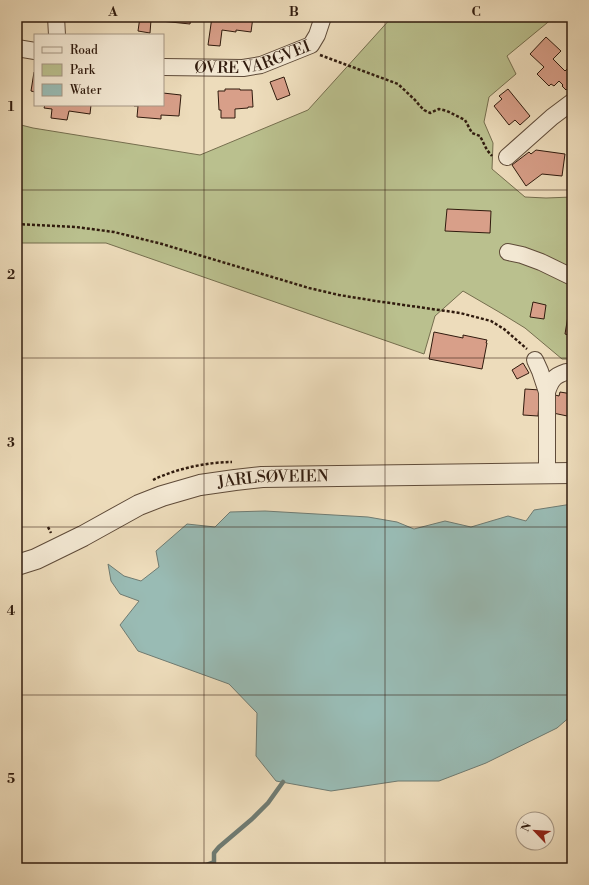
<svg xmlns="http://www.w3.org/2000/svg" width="589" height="885" viewBox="0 0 589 885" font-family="'Libre Bodoni',serif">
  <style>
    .green { fill: #bac08e; stroke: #756e4e }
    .water { fill: #99bbb4; stroke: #6f7b72 }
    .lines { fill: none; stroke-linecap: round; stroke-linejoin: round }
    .stream { stroke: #6f7b72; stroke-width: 4.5 }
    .building { fill: #d89f89; stroke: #301b0e }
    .minor-casing { stroke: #5f4b39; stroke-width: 18 }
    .tertiary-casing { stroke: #5f4b39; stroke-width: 22 }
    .path { stroke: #301b0e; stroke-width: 2.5; stroke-dasharray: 3 2; stroke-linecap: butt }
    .minor { stroke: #f3e8d3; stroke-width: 16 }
    .tertiary { stroke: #f3e8d3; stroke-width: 20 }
    .grid { fill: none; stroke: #301b0e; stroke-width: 1; stroke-opacity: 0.55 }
    .labels { text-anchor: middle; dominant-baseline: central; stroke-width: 3; stroke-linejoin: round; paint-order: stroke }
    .street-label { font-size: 16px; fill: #301b0e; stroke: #f3e8d3 }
    .neatline { fill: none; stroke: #301b0e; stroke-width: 1.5 }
    .grid-label { font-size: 13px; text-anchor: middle; font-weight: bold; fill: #301b0e }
  </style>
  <rect width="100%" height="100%" fill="#eddcbb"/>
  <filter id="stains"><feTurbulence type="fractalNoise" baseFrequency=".005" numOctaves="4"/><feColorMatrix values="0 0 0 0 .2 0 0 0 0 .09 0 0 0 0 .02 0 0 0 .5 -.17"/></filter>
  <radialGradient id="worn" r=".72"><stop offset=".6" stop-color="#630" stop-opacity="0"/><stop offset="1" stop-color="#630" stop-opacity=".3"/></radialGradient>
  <path class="green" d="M392,17H552L553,18L507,56L516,74L489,97L484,122L493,143L492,169L525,197L546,198L572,197V359H562L525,328L499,312L463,291L435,316L424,354L106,243H17V124L33,128L200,155L308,110Z"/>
  <path class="water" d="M572,504V715L557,728L486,763L439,781H398L331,791L276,781L256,756L257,713L229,684L138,651L120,625L139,601L120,594L111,581L108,564L124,576L141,581L159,567L156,551L187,524L215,527L230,512L265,511L368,517L397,522L414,529L445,521L471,527L508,516L526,521L534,510Z"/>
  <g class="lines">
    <path class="stream" d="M204,868L206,865L214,862V853L219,847L252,819L268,803L283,782"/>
  </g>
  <path class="building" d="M140,17H191L190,24L151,20L150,33L138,31Z
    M212,17H253L251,32L236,30V32L222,30L220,46L208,45Z
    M546,37L561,51L553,59L565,71L567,69L572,73V84L566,90L562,86L563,85L559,81L554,86L551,84L549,86L537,74L544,67L530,54Z
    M34,72H35V92L31,91Z
    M284,77L290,95L277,100L270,82Z
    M225,89H240V90H252L253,107H248V108L235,109V118H221V110H219L218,91H225Z
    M508,89L530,116L520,125L515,120L509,125L494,106L502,99L499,96Z
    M163,93L181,95L179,116L161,115V119L137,117L138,106H134V105H163Z
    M45,105H91L90,114L69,111L67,120L51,118L52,109L44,108Z
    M536,150L565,154L562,176L542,174L526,186L512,165L529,152L531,154Z
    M447,209L491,211L490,233L445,231Z
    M533,302L546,305L544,319L530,317Z
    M568,316H572V336L565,334Z
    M434,332L463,338V335L487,340L486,343H487L482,369L429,359Z
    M523,363L529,373L517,379L512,370Z
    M525,389L540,390L538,416L523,415Z
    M560,392L572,394V417L553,413L555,395L559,396Z"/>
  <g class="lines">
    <defs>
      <g id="minor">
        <path d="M56,17L57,35"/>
        <path d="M17,48L35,51"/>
        <path id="s1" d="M163,67L243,68L261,65L311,45L317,35L323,17"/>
        <path d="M507,157L552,117L572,102"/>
        <path d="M508,252L522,255L541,262L572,277"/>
        <path d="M535,360L540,371L547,392C551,380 554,376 566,372"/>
        <path d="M547,473V392"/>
      </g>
      <g id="tertiary">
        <path id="s2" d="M17,565L36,559L83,536L139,505L162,496L200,485L235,480L262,477L572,473"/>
      </g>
    </defs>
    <use href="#minor" class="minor-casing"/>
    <use href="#tertiary" class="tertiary-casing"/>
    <path class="path" d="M320,55L398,84L415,100L420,106L424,110L430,113L439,109L447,111L465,120L472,133L480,136L487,150L492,156
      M17,224L76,227L114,232L162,244L309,288L339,295L376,301L460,313L491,321L504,329L527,349
      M153,480C175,469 207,462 232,462
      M48,527L51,533"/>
    <use href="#minor" class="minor"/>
    <use href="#tertiary" class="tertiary"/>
  </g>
  <path class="grid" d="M204,17V868M385,17V868M17,190H572M17,358H572M17,527H572M17,695H572"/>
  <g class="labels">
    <g class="street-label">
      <text stroke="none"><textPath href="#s1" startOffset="91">ØVRE VARGVEI</textPath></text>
      <text stroke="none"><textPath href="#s2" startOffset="274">JARLSØVEIEN</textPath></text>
    </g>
  </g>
  <rect width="589" height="885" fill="none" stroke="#eddcbb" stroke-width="44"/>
  <rect x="34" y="34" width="130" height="72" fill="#f3e8d3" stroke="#a59684"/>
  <rect x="42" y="47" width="20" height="6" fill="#f3e8d3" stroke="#a59684"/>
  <text x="70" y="54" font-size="12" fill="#301b0e">Road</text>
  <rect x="42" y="64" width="20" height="12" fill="#bac08e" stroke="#a59684"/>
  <text x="70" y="74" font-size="12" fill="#301b0e">Park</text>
  <rect x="42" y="84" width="20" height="12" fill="#99bbb4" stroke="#a59684"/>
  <text x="70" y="94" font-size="12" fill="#301b0e">Water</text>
  <g transform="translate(535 831) rotate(295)"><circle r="19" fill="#f3e8d3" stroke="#a59684"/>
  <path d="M0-3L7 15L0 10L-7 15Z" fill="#8f2418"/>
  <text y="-6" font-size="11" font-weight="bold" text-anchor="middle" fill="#301b0e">N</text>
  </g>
  <rect x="22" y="22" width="545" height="841" class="neatline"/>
  <g class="grid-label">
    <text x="113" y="16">A</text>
    <text x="294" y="16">B</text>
    <text x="476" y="16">C</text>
    <text x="11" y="111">1</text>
    <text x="11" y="279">2</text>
    <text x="11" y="447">3</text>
    <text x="11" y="615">4</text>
    <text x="11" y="783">5</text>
  </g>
  <rect width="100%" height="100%" filter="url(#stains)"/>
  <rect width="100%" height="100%" fill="url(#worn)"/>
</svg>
